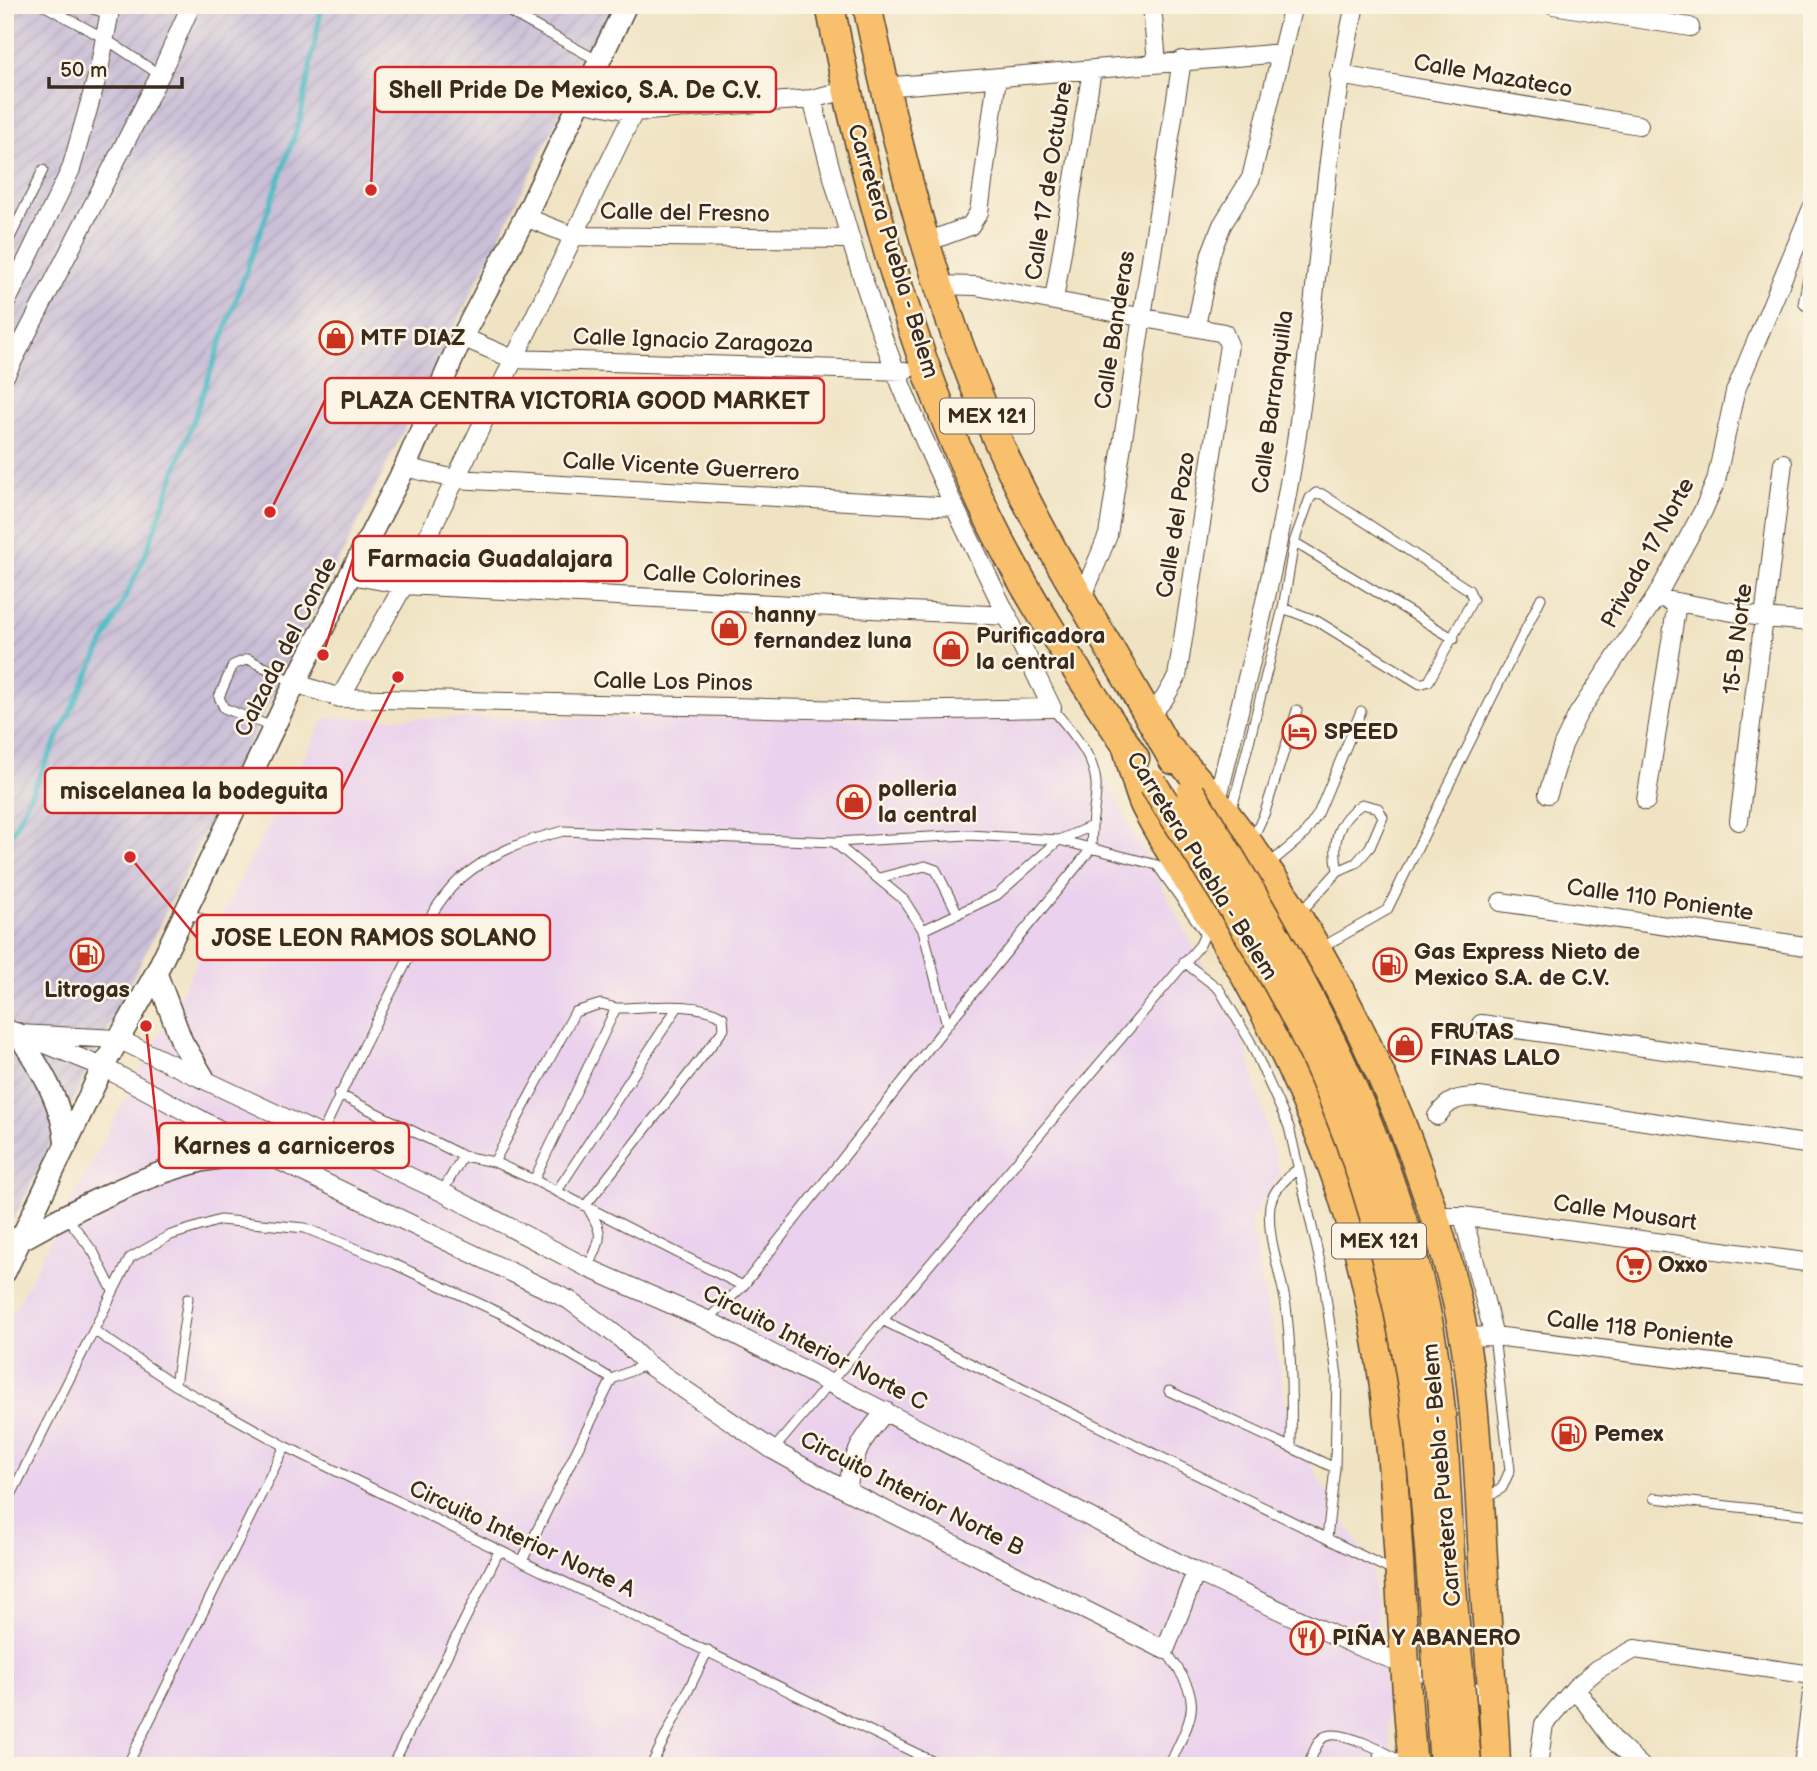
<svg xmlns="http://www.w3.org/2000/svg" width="1817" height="1771" viewBox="0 0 1817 1771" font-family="'Balsamiq Sans',sans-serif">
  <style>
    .built { fill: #ead1ed }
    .industrial { fill: url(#industrial-furrows) }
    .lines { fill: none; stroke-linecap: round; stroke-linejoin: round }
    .stream { stroke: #4dbbc5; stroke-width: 5 }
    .service-casing { stroke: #564637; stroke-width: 11 }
    .minor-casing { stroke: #564637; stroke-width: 20 }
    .tertiary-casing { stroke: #564637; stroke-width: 24 }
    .primary-casing { stroke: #564637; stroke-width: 31 }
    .service { stroke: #fff; stroke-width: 9 }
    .minor { stroke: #fff; stroke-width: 18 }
    .tertiary { stroke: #fff; stroke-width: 21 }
    .primary { stroke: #f8bf6c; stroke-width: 28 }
    .primary-bridge-casing { stroke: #564637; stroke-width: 31; stroke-linecap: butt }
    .primary-bridge { stroke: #f8bf6c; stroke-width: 28 }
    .labels { text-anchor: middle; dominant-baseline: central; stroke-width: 5; stroke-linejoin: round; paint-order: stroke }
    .shield { fill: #fcf5e5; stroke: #75675a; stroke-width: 2 }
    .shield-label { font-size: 21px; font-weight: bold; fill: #3b2a1e }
    .street-label { font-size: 23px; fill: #3b2a1e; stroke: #fcf5e5 }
    .poi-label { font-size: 23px; font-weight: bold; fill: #3b2a1e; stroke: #fcf5e5; text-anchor: start }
    .leader { fill: none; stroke: #d62828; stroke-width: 2.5 }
    .callout-dot { fill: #d62828; stroke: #fcf5e5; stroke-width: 2.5 }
    .callout { fill: #fcf5e5; stroke: #d62828; stroke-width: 2.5 }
    .callout-label { font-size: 24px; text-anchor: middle; font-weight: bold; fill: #3b2a1e }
  </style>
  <defs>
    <pattern id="industrial-furrows" width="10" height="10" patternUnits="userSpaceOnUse" patternTransform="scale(1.75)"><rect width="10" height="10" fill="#cabfd7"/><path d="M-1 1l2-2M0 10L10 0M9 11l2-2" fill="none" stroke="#aea4b8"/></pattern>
  </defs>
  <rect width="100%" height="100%" fill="#fcf5e5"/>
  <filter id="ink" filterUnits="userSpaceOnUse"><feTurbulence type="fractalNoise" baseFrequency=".0143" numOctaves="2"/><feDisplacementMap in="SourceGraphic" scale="14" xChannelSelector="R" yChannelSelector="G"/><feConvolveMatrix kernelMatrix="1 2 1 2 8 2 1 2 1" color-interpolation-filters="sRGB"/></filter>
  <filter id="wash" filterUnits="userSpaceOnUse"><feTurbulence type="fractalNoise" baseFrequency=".00686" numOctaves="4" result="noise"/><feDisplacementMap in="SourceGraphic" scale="28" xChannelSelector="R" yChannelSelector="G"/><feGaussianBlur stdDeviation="1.57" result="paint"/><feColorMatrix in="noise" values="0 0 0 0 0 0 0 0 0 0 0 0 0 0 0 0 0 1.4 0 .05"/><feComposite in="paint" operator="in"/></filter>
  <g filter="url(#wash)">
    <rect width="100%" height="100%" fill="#f0e3c3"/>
    <path class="built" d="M325,718H1073L1245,1043L1280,1176L1250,1220L1293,1435L1372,1567L1393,1766H5V1328Z"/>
    <path class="industrial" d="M5,5H614L5,1237Z"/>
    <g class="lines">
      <path class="stream" d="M5,848L145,556L300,120L322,5"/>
    </g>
  </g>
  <g filter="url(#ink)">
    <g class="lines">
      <defs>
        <path id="service" d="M43,5L104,38L160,75
          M91,5L93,9L109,14
          M497,5L597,60
          M5,248L43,170
          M1294,542L1454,639
          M272,727L224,708L219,697L233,665L248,659L295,683
          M1231,813L1283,608L1294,542L1310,498L1316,493L1322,494L1469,590L1473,599L1429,681L1420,684L1317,621L1283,608
          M1252,841L1265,812L1297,710
          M1268,865L1304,835L1318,814L1361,711
          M879,878L925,866L936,870L958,914
          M187,912L274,953
          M1300,913L1338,871L1356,863L1370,847L1383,817L1378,808L1362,804C1336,821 1332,842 1338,871
          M923,930L997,895L1059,840L1092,826C1093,813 1097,796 1096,783C1094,754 1069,729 1052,708
          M1319,949L1387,910L1541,598
          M1184,962L1219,989L1250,1041L1289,1127L1323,1275L1337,1376L1335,1468L1327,1538
          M947,1025L1091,849L1092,826
          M338,1094L463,1156L494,1162L534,1180L743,1286
          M494,1162L575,1012L601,1004L616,1008
          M304,1172C335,1105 366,1040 400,975C417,943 432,905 459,880C490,853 525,840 564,831L835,842L968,835L1059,840L1157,865L1203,930
          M534,1180L616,1008C647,1008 695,1000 723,1017L724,1029L586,1205C605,1235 602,1237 588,1268
          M557,1191L677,1008
          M442,1192L463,1156
          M67,1217L94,1253L112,1289
          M5,1228L21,1238
          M707,1320L743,1286L947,1025L923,930L904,900L835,843
          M884,1321L1395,1572
          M95,1331L175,1385L285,1446L942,1766
          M175,1385L188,1298
          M1169,1391L1335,1468
          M1291,1447C1292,1399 1292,1353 1286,1306C1282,1275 1266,1238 1270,1205C1273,1190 1287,1177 1299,1168
          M773,1450L1200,945L1205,934
          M1654,1498L1812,1515
          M1484,1500L1502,1488L1510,1470L1494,1336
          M5,1507L130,1258L171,1235L220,1220L305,1228L394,1264L502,1314L612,1379
          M523,1559L612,1379L647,1364
          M1165,1650C1204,1703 1195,1710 1169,1766
          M1378,1749L1379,1766
          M127,1766L285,1446
          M392,1766L499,1551
          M651,1766L708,1650
          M912,1766L918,1754
          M1308,1766C1312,1757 1316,1742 1324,1737C1340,1727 1392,1755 1406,1765"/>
        <path id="minor" d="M1152,5L1157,63
          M1553,5L1690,27
          M1339,75L1639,125
          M884,87L1282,53
          M579,101L634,112L812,99
          M525,217L573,236L849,239
          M924,243L970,226L979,212L997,78
          M938,285L976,286L1224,333L1229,345L1177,677L1164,699L1148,717
          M1054,300L1092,70
          M1808,302L1812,280
          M5,305L71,169L99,70L111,5
          M1196,326L1211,253L1222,225L1251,178L1293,5
          M462,337L513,359L905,371
          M5,376L160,75L191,5
          M405,467L455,479L955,507
          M351,575L404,585L1008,616
          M1666,600L1765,618L1812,622
          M1080,603L1108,535L1182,60
          M295,683L340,698L896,711L1052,708C999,597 941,487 896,372C861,283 836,191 812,99L846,90
          M340,698L404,585L634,112
          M1548,794L1563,745L1578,714L1656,597L1703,511L1716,481L1735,392L1812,208
          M1217,801C1244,690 1273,579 1292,466C1318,313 1321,157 1355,5
          M1646,801L1677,603
          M1739,821L1783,463
          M1501,902L1812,947
          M1481,1024L1812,1071
          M5,1028L103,1067L261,1152L569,1300L620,1338L647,1364L773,1450L847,1491L1165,1650L1196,1572
          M18,1034L118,1039L442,1192L588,1268L707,1320L1196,1572L1355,1645L1491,1698
          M1437,1116C1449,1099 1459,1097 1479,1097L1812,1145
          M1432,1216H1463L1812,1263
          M1463,1216L1494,1336
          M1462,1337L1494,1336L1812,1375
          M847,1491C852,1455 862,1438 886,1411
          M1575,1688L1614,1741L1641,1766
          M1538,1766L1544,1724L1575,1688L1598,1669L1635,1649L1812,1675
          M1803,1766L1812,1693"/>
        <path id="tertiary" d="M156,973L182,1042L203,1077
          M18,1034C41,1069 63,1103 66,1146
          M22,1239C77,1208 140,1176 201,1161C221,1157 241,1155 261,1152
          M5,1272L103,1067L156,973L295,683L405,467L462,337L525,217L626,5"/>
        <path id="primary" d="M830,5C862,174 907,343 980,500C1022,591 1079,675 1135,758
          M867,5C902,171 944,335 1020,488C1066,581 1124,668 1173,760
          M1126,744C1132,764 1136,787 1145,806C1174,862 1211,915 1242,970C1277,1033 1306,1098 1332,1166C1404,1357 1393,1566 1413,1766
          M1164,744C1313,892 1440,1159 1469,1368C1478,1437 1480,1508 1484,1578C1488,1640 1494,1703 1496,1766"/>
      </defs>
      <use href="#service" class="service-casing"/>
      <use href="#minor" class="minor-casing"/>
      <use href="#tertiary" class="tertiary-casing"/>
      <use href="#primary" class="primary-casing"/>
      <use href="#service" class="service"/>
      <use href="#minor" class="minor"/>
      <use href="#tertiary" class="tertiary"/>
      <use href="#primary" class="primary"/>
      <defs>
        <path id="primary-bridge" d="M1153,784C1217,884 1287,985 1332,1096C1376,1204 1406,1322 1419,1439C1431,1547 1436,1657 1444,1766
          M1191,793C1298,964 1400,1147 1433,1348C1444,1417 1446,1485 1450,1554C1454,1625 1462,1695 1467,1766"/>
      </defs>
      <use href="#primary-bridge" class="primary-bridge-casing"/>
      <use href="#primary-bridge" class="primary-bridge"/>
    </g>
  </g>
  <defs>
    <symbol id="shop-ring" viewBox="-11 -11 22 22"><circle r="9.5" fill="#fcf5e5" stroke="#c8321e" stroke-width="1.5"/><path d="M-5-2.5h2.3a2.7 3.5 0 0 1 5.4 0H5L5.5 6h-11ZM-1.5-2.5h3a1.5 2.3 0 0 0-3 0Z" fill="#c8321e"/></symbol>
    <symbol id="hotel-ring" viewBox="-11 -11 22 22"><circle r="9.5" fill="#fcf5e5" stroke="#c8321e" stroke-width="1.5"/><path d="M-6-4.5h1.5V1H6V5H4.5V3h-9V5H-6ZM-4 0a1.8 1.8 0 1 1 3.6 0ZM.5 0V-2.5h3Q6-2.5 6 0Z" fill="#c8321e"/></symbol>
    <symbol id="fuel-ring" viewBox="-11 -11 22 22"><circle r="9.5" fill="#fcf5e5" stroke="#c8321e" stroke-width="1.5"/><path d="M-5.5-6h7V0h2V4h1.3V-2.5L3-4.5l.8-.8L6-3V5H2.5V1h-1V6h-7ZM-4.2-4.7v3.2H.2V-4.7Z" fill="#c8321e"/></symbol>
    <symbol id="supermarket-ring" viewBox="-11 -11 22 22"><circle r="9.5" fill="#fcf5e5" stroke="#c8321e" stroke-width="1.5"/><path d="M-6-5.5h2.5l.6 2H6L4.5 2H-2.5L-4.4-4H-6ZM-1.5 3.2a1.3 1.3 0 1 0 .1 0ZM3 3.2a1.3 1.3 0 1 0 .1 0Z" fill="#c8321e"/></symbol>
    <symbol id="restaurant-ring" viewBox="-11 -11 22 22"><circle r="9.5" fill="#fcf5e5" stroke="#c8321e" stroke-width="1.5"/><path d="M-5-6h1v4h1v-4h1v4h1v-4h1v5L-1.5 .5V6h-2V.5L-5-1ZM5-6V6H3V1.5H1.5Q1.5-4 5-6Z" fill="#c8321e"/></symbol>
  </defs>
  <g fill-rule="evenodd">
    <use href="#shop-ring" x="317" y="319" width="38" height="38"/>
    <use href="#shop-ring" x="710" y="609" width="38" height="38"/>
    <use href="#shop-ring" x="932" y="630" width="38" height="38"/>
    <use href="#hotel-ring" x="1280" y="713" width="38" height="38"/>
    <use href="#shop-ring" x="835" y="783" width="38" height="38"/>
    <use href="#fuel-ring" x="68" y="936" width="38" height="38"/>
    <use href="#fuel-ring" x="1371" y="946" width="38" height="38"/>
    <use href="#shop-ring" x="1386" y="1026" width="38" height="38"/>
    <use href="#supermarket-ring" x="1615" y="1246" width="38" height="38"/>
    <use href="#fuel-ring" x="1550" y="1415" width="38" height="38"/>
    <use href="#restaurant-ring" x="1288" y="1619" width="38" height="38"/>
  </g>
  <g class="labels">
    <g class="shield">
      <rect x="940" y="398.5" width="94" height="35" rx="5"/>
      <rect x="1332" y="1223.5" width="94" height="35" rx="5"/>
    </g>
    <g class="shield-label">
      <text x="987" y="416">MEX 121</text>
      <text x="1379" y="1241">MEX 121</text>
    </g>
    <g class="street-label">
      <text transform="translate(1493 76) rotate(10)">Calle Mazateco</text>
      <text transform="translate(1049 181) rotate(-81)">Calle 17 de Octubre</text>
      <text transform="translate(685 213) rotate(1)">Calle del Fresno</text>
      <text transform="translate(893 251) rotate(73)">Carretera Puebla - Belem</text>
      <text transform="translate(1115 330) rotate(-81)">Calle Banderas</text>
      <text transform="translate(693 341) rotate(2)">Calle Ignacio Zaragoza</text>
      <text transform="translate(1273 402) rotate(-82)">Calle Barranquilla</text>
      <text transform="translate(681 467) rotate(3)">Calle Vicente Guerrero</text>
      <text transform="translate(1176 525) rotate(-81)">Calle del Pozo</text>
      <text transform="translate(1648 553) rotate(-61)">Privada 17 Norte</text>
      <text transform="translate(722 577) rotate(3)">Calle Colorines</text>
      <text transform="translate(1738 639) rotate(-83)">15-B Norte</text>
      <text transform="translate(286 647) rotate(-63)">Calzada del Conde</text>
      <text transform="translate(673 682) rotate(1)">Calle Los Pinos</text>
      <text transform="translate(1202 866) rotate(58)">Carretera Puebla - Belem</text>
      <text transform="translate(1660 900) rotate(8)">Calle 110 Poniente</text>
      <text transform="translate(1625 1213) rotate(8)">Calle Mousart</text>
      <text transform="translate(1640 1330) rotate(7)">Calle 118 Poniente</text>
      <text transform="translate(815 1348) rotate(27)">Circuito Interior Norte C</text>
      <text transform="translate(1442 1475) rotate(-95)">Carretera Puebla - Belem</text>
      <text transform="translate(912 1494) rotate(27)">Circuito Interior Norte B</text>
      <text transform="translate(522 1539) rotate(25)">Circuito Interior Norte A</text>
    </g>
    <g class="poi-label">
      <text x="360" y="338">MTF DIAZ</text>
      <text x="754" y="615">hanny<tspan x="754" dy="26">fernandez luna</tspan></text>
      <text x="976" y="636">Purificadora<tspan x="976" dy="26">la central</tspan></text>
      <text x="1324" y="732">SPEED</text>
      <text x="878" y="789">polleria<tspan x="878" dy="26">la central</tspan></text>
      <text x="1414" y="952">Gas Express Nieto de<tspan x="1414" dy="26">Mexico S.A. de C.V.</tspan></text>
      <text x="87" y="990" text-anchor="middle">Litrogas</text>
      <text x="1430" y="1032">FRUTAS<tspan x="1430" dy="26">FINAS LALO</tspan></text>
      <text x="1658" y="1265">Oxxo</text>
      <text x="1594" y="1434">Pemex</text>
      <text x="1332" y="1638">PIÑA Y ABANERO</text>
    </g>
  </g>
  <path class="leader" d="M371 190L375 89M270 512L325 400M323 655L353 559M398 677L342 790M130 857L197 938M146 1026L159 1145"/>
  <g class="callout-dot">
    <circle cx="371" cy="190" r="7"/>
    <circle cx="270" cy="512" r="7"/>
    <circle cx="323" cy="655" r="7"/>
    <circle cx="398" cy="677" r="7"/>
    <circle cx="130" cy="857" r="7"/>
    <circle cx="146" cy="1026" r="7"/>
  </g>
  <g class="callout">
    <rect x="375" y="67" width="401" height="45" rx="7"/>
    <rect x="325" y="378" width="499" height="45" rx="7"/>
    <rect x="353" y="536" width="274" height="45" rx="7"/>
    <rect x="45" y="768" width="297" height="45" rx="7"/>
    <rect x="197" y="915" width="353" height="45" rx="7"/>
    <rect x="159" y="1123" width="250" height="45" rx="7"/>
  </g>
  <g class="callout-label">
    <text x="575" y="98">Shell Pride De Mexico, S.A. De C.V.</text>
    <text x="575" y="409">PLAZA CENTRA VICTORIA GOOD MARKET</text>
    <text x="490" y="567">Farmacia Guadalajara</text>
    <text x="194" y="799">miscelanea la bodeguita</text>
    <text x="374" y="946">JOSE LEON RAMOS SOLANO</text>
    <text x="284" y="1154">Karnes a carniceros</text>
  </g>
  <rect width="1817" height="1771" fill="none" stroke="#fcf5e5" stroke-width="28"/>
  <path d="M49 77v10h133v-10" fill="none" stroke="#3b2a1e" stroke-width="3.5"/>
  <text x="60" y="77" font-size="21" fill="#3b2a1e" stroke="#fcf5e5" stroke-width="5" paint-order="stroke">50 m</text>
</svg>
